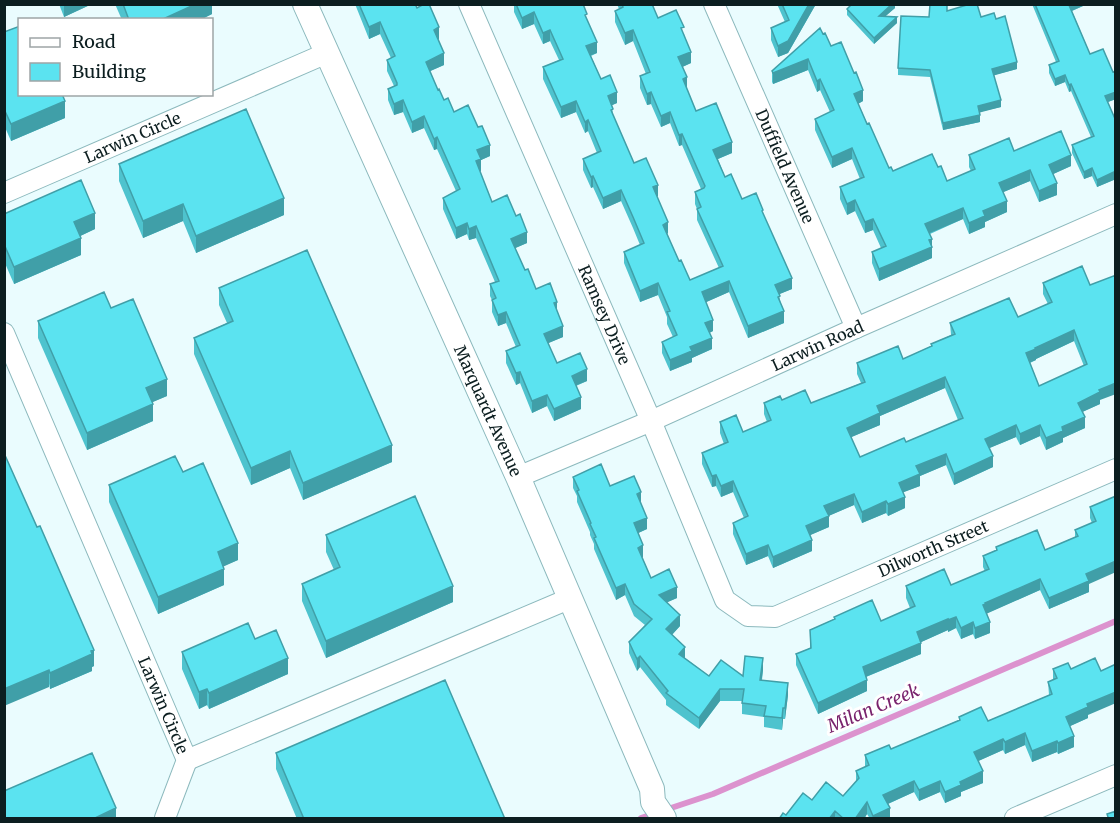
<svg xmlns="http://www.w3.org/2000/svg" width="1120" height="823" viewBox="0 0 1120 823" font-family="Merriweather,serif">
  <style>
    .lines { fill: none; stroke-linecap: round; stroke-linejoin: round }
    .stream { stroke: #dc92ce; stroke-width: 6 }
    .minor-casing { stroke: #8cb9bd; stroke-width: 22 }
    .tertiary-casing { stroke: #8cb9bd; stroke-width: 26 }
    .minor { stroke: #fff; stroke-width: 20 }
    .tertiary { stroke: #fff; stroke-width: 24 }
    .wall { fill: #4ec3ce; fill-rule: evenodd }
    .shaded-wall { fill: #409fa8 }
    .building { fill: #5be3f0; stroke: #409fa8; stroke-width: 1.5; fill-rule: evenodd }
    .labels { text-anchor: middle; dominant-baseline: central; stroke-width: 6; stroke-linejoin: round; paint-order: stroke }
    .street-label { font-size: 16px; fill: #0c1e20; stroke: #fff }
    .water-label { font-size: 18px; font-style: italic; fill: #79236d; stroke: #fff }
  </style>
  <rect width="100%" height="100%" fill="#eafcfe"/>
  <g class="lines">
    <path class="stream" d="M665,810L713,794L1116,621
      M641,818L656,813"/>
    <defs>
      <g id="minor">
        <path id="s1" d="M469,4L651,421L725,600L748,616L775,617L1116,469"/>
        <path id="s2" d="M714,4L856,328"/>
        <path id="s3" d="M4,193L327,53"/>
        <path id="s4" d="M4,333L187,760L571,598"/>
        <path id="s5" d="M518,477L651,421L856,328L1116,214"/>
        <path d="M165,818L187,760"/>
        <path d="M1015,818L1116,775"/>
      </g>
      <g id="tertiary">
        <path id="s6" d="M305,4L518,477L652,789L653,802L664,818"/>
      </g>
    </defs>
    <use href="#minor" class="minor-casing"/>
    <use href="#tertiary" class="tertiary-casing"/>
    <use href="#minor" class="minor"/>
    <use href="#tertiary" class="tertiary"/>
  </g>
  <path class="wall" d="M59,4H92L64,17Z
    M115,4H212V14L200,20H122Z
    M355,4H415L439,39H438L444,65L430,71L438,90L444,100L490,156L481,160V171H480L492,202L527,243L515,248L525,270L536,289L557,312L563,337L548,343L557,363L587,381L576,386L581,409L554,421L547,406L532,413L520,383L516,385L506,363V351L516,347L506,323L498,326L492,312V300L490,296V284L495,282L476,238L469,240L467,234L456,239L443,209V198L456,191L437,149L434,150L424,128L412,133L403,112L394,115L388,100V89L394,86L387,71V60L391,58L380,34L369,39Z
    M514,4L587,20L597,53L591,56L601,79L617,103L612,105L613,116L634,163L658,196H657L668,233L667,234L679,261L690,280L719,268L697,220V209L695,204V192L701,189L682,145L679,146L670,123L661,127L651,104L647,105L640,88V76L646,74L633,41L625,45L615,22V11L619,9L617,4H652L658,18L684,34L691,63L682,67L687,89L696,111L732,153L718,159L725,177L742,199L763,214L792,289L779,294L784,323L748,338L729,292L706,302L713,331L709,333L712,349L692,358V362L670,371L662,353V342L673,337L667,324V317L658,295L640,302L624,263V252L640,245L633,228L621,201L603,209L593,187L591,188L583,170V159L597,153L588,131L585,133L576,112L561,118L543,79V67L559,60L550,41L543,44L534,24L522,29L514,12Z
    M777,4H816L788,53L778,57L771,40V28L785,22Z
    M895,4V8L885,16L897,23L874,44L847,15V9Z
    M1032,4H1083V6L1072,11L1090,54L1113,72L1116,71V99L1108,102L1116,121V179L1097,187L1092,176L1084,179L1072,153V145L1091,137L1071,91L1069,92L1065,82L1055,86L1049,73V65L1056,62Z
    M947,11L996,19L1017,69L994,75L1001,107L979,112L980,122L943,130L930,77L898,75V68L929,17Z
    M4,32L65,118L11,141L4,125Z
    M823,34L831,46L863,101L858,104L889,168L893,171L938,167L947,181L971,171L969,167V155L1014,151L1071,166L1053,174L1057,195L1039,202L1030,181L1003,192L1007,212L985,222V227L969,234L963,219L930,234L932,239V258L879,281L872,263V252L881,248L873,230L865,233L855,211L847,215L840,199V187L860,179L852,159L832,168L815,130V119L830,112L820,90L817,92L808,70L773,84L772,82V71Z
    M119,164L284,215L196,253L183,221L143,238L119,181Z
    M4,214L95,229L80,236L81,255L14,284L4,261Z
    M1082,266L1100,400V404L1082,412L1085,428L1063,438V442L1046,450L1040,436L1020,445L1016,437L989,448L993,467L954,485L946,465L920,476V486L903,492L905,508L888,516L886,513L862,523L854,505L828,516L829,527L810,535L812,551L773,568L768,556L746,565L733,534V523L744,518L733,492L721,497L716,486L712,487L702,464V453L724,444L720,433V422L743,432L767,422L764,414V403L782,400L811,403L861,383L857,374V363L903,359L931,346V344L951,335L950,323L1018,317L1048,304L1043,294V283ZM1074,341L1084,366L1039,386L1030,363L1036,360V359ZM945,388L958,420L906,442L860,457L851,437L880,425V416Z
    M219,288L392,462L303,500L290,468L251,485L194,354V338L227,323L219,305Z
    M111,308L167,396L152,402L153,421L87,450L38,338V321Z
    M4,453L94,666L92,667V671L50,689Z
    M183,472L238,560L223,566L224,585L158,614L109,502V485Z
    M573,477L610,486L641,504L647,529L638,533L643,557H642L651,578L677,598L667,602L680,626L672,635L685,658L709,676H743L763,670L762,680L788,695L785,719H783L782,730L764,727V717L742,714V701H720L699,729L666,705V700L640,667L637,671L629,653V642L645,625L634,616L625,595L616,600L594,549V544L590,535V532L577,502V496L573,488Z
    M1116,496L1089,584V592L1049,609L1040,590L987,613L990,633L975,639L973,634L961,639L956,628L948,632V630L921,642V654L866,677L867,691L818,714L796,665V654L810,648V630L834,619V617L881,621L910,608L906,598V586L951,585L985,571L983,567V556L996,550V547L1045,550L1075,537V530L1092,523L1090,518V507Z
    M326,535L453,602L326,658L302,601V584L334,570L326,552Z
    M255,639L288,674L209,709L207,705L199,709L182,669V652Z
    M1053,669L1088,715V718L1070,726L1074,747L1058,754L1057,752L1032,762L1025,745L1005,754L1003,750L978,761L983,783L961,792V796L945,803L940,792L919,801L914,792L888,804L890,819H870L867,814L864,819H779L812,800L843,796L856,782V771L865,767V755L891,749L959,720V717L988,721L1049,695L1048,682L1053,680Z
    M276,753L505,819H297L276,769Z"/>
  <path class="shaded-wall" d="M64,4H92L64,17Z
    M196,4H212V14L200,20H161Z
    M809,4H816L788,53L778,57V46Z
    M892,4H895V8L879,22V16Z
    M1071,4H1083V6L1069,12V5Z
    M534,12V24L522,29V18Z
    M897,17V23L874,44V38Z
    M380,22V34L369,39V27Z
    M439,27V39L434,41V30Z
    M550,30V41L543,44V33Z
    M633,30V41L625,45V33Z
    M597,42V53L586,57V46Z
    M691,52V63L678,69V57Z
    M444,53V65L426,73V62Z
    M808,59V70L773,84V73Z
    M1017,62V69L992,76V69Z
    M1065,75V82L1055,86V79Z
    M687,77V89L683,79Z
    M820,79V90L817,92V81Z
    M1071,84V91L1069,92V85Z
    M863,90V101L854,106V94Z
    M617,92V103L608,107V96Z
    M651,92V104L647,105V94Z
    M1116,92V99L1105,103V96Z
    M403,100V112L394,115V104Z
    M1001,100V107L978,113V106Z
    M65,101V118L11,141V124Z
    M576,101V112L561,118V107Z
    M670,112V123L661,127V116Z
    M980,115V122L943,130V123Z
    M424,116V128L412,133V122Z
    M588,120V131L585,133V122Z
    M682,134V145L679,146V135Z
    M437,137V149L434,150V139Z
    M732,142V153L713,161V150Z
    M490,145V156L481,160V171L476,173L477,150Z
    M852,148V159L832,168V157Z
    M1071,155V166L1049,176V165Z
    M1092,168V176L1084,179V172Z
    M1030,170V181L999,194V183Z
    M1116,171V179L1097,187V180Z
    M593,176V187L591,188V177Z
    M1057,183V195L1039,202V191Z
    M658,185V196L653,198V187Z
    M621,190V201L603,209V198Z
    M284,198V215L196,253V236Z
    M855,200V211L847,215V204Z
    M1007,201V212L985,222V227L969,234V223L983,211Z
    M183,204V221L143,238V221Z
    M963,208V219L925,235V224Z
    M95,213V229L74,239V222Z
    M873,219V230L865,233V222Z
    M668,222V233L663,236V225Z
    M467,223V234L456,239V228Z
    M476,226V238L469,240V229Z
    M527,232V243L511,250V239Z
    M81,238V255L14,284V267Z
    M932,239V258L879,281V269Z
    M792,278V289L775,296V285Z
    M729,281V292L702,304V292Z
    M658,283V295L640,302V291Z
    M557,302V313L554,303Z
    M784,311V323L748,338V326Z
    M506,312V323L498,326V315Z
    M713,320V331L705,335V323Z
    M563,326V337L544,345V334Z
    M1074,330V341L1036,359V360L1026,364V353L1035,348Z
    M712,338V349L692,358V362L670,371V360L690,347Z
    M587,369V381L572,387V376Z
    M520,372V383L516,385V373Z
    M945,377V388L880,416V425L847,439V428L877,406Z
    M167,379V396L146,405V388Z
    M1116,383V394L1100,400V404L1078,414V403L1099,390Z
    M547,395V406L532,413V401Z
    M581,397V409L554,421V409Z
    M153,404V421L87,450V433Z
    M1085,417V428L1063,438V442L1046,450V438L1062,427Z
    M1016,425V437L985,450V439Z
    M1040,425V436L1020,445V434Z
    M392,445V462L303,500V483Z
    M290,451V468L251,485V468Z
    M946,454V465L920,476V486L899,494V483L916,466Z
    M993,456V467L954,485V474Z
    M716,475V486L712,487V476Z
    M733,481V492L721,497V486Z
    M641,492V504L637,494Z
    M854,494V505L824,518V506Z
    M905,497V508L888,516V504Z
    M886,501V513L862,523V512Z
    M829,516V527L806,537V526Z
    M647,518V529L634,535V523Z
    M812,540V551L773,568V557Z
    M238,543V560L218,569V552Z
    M643,545V557L638,559V548Z
    M768,545V556L746,565V554Z
    M1116,561V572L1089,584V592L1049,609V598L1086,574Z
    M224,569V585L158,614V597Z
    M1040,579V590L986,614L983,605L985,603Z
    M625,584V595L616,600V588Z
    M453,586V602L326,658V641Z
    M677,587V598L659,606V595Z
    M680,615V626L666,641V629Z
    M956,617V628L948,632V620Z
    M948,619V630L917,644V632Z
    M973,622V634L961,639V628Z
    M990,622V633L975,639V628Z
    M921,643V654L863,678V667Z
    M685,647V659L679,654Z
    M94,650V666L92,667V671L50,689V673Z
    M640,656V667L637,671V659Z
    M288,658V674L209,709V693Z
    M763,658V670L760,691V680Z
    M49,670V687L4,706V689Z
    M867,680V691L818,714V703Z
    M788,683V695L785,719V708Z
    M207,689V705L199,709V692Z
    M720,689V701L699,729V718Z
    M1116,692V703L1088,715V718L1066,728V717L1087,704Z
    M783,708V719L782,730V718Z
    M1025,733V745L1005,754V742Z
    M1074,736V747L1058,754V743Z
    M1003,739V750L974,763V752Z
    M1057,741V752L1032,762V751Z
    M983,771V783L961,792V796L945,803V792L960,782Z
    M914,781V792L883,806V795Z
    M940,781V792L919,801V790Z
    M867,802V814L864,819H855Z
    M116,808V819H93Z
    M890,808V819H873V816Z
    M835,811V819H829Z"/>
  <path class="building" d="M123,4H196L161,20H129Z
    M359,4H415L417,8L424,4H429L439,27L434,30L444,53L426,62L438,90L439,89L444,100L448,98L454,112L468,105L478,127L482,126L490,145L477,150L481,159L476,161L492,202L507,195L516,216L520,214L527,232L511,239L525,270L528,269L536,289L550,283L557,302L554,303L563,326L544,334L557,363L580,353L587,369L572,376L581,397L554,409L547,395L532,401L520,372L516,373L506,351L520,345L506,312L498,315L492,300L496,298L490,284L499,281L476,226L469,229L467,223L456,228L443,198L460,189L437,137L434,139L424,116L412,122L403,100L394,104L388,89L397,85V83L387,60L395,56L380,22L369,27Z
    M516,4H583L587,14L585,15L597,42L586,46L601,79L610,75L617,92L608,96L613,109L611,110L634,163L646,158L658,185L653,187L668,222L663,225L679,261L681,260L690,280L723,266L697,209L701,207L695,192L704,188L705,186L682,134L679,135L670,112L661,116L651,92L647,94L640,76L650,72L633,30L625,33L615,11L623,7L622,4H652L658,18L676,10L684,27L681,28L691,52L678,57L687,77L683,79L696,111L716,103L732,142L713,150L725,177L731,174L742,199L756,193L763,210L762,211L792,278L775,285L780,296L778,297L784,311L748,326L729,281L702,292L713,320L705,323L712,338L690,347L692,351L670,360L662,342L677,335L667,312L670,311L658,283L640,291L624,252L644,243L633,217L621,190L603,198L593,176L591,177L583,159L601,151L588,120L585,122L576,101L561,107L543,67L563,59L550,30L543,33L534,12L522,18Z
    M782,4H809L788,41L778,46L771,28L789,20Z
    M852,4H892L879,16L897,17L874,38L847,9Z
    M930,4L947,5V11L970,4H977L981,17L994,13L996,19L1005,16L1017,62L992,69L1001,100L978,106L980,115L943,123L930,70L898,68L901,16L929,17Z
    M1035,4H1071L1069,5L1090,54L1103,49L1113,72L1116,71V92L1105,96L1116,121V171L1097,180L1092,168L1084,172L1072,145L1094,136L1071,84L1069,85L1065,75L1055,79L1049,65L1059,61Z
    M20,26V94H62L65,101L11,124L4,109V32Z
    M820,28L823,34L825,33L831,46L841,42L854,73L856,72L863,90L854,94L867,124L869,123L889,168L891,167L893,171L932,154L938,167L941,166L947,181L975,169L969,155L1009,138L1014,151L1061,131L1071,155L1049,165L1057,183L1039,191L1030,170L999,183L1007,201L983,211L985,216L969,223L963,208L925,224L932,239L929,240L932,247L879,269L872,252L886,246L873,219L865,222L855,200L847,204L840,187L864,177L852,148L832,157L815,119L834,110L820,79L817,81L808,59L773,73L772,71Z
    M246,109L284,198L196,236L183,204L143,221L119,164Z
    M81,180L95,213L74,222L81,238L14,267L4,244V214Z
    M307,250L392,445L303,483L290,451L251,468L194,338L233,321L219,288Z
    M1082,266L1090,285L1116,275V383L1099,390L1100,392L1078,403L1085,417L1062,427L1063,431L1046,438L1040,425L1020,434L1016,425L985,439L993,456L954,474L946,454L916,466L920,474L899,483L905,497L888,504L886,501L862,512L854,494L824,506L829,516L806,526L812,540L773,557L768,545L746,554L733,523L748,516L733,481L721,486L716,475L712,476L702,453L728,442L720,422L736,415L743,432L771,420L764,403L780,396L782,400L805,390L811,403L865,382L857,363L898,346L903,359L932,346L931,344L955,334L950,323L1009,298L1018,317L1052,302L1043,283ZM1074,330L1087,364L1039,386L1026,353L1036,349L1035,348ZM945,377L963,418L906,442L904,438L860,457L847,428L880,413L877,406Z
    M104,292L111,308L133,299L167,379L146,388L153,404L87,433L38,321Z
    M4,453L37,527L40,526L94,650L91,651L92,654L50,673L49,670L4,689Z
    M175,456L183,472L203,463L238,543L218,552L224,569L158,597L109,485Z
    M601,464L610,486L634,476L641,492L637,494L647,518L634,523L643,545L638,548L651,578L669,569L677,587L659,595L680,615L666,629L685,647L679,654L709,676L721,660L743,676L745,656L763,658L760,680L788,683L785,708H783L782,718L764,716L766,706L742,703L744,689H720L699,718L666,693L668,691L640,656L637,659L629,642L652,619L634,604L625,584L616,588L594,538L596,537L590,524L591,523L577,491L579,490L573,477Z
    M415,496L453,586L326,641L302,584L340,567L326,535Z
    M1116,496V561L1086,574L1089,581L1049,598L1040,579L985,603L986,604L983,605L990,622L975,628L973,622L961,628L956,617L948,620V619L917,632L921,643L863,667L867,680L818,703L796,654L811,648L810,630L835,619L834,617L872,600L881,621L915,606L906,586L944,569L951,585L989,569L983,556L997,550L996,547L1037,530L1045,550L1078,536L1075,530L1096,521L1090,507Z
    M248,623L255,639L276,630L288,658L209,693L207,689L199,692L182,652Z
    M1095,658L1101,671L1116,664V692L1087,704L1088,707L1066,717L1074,736L1058,743L1057,741L1032,751L1025,733L1005,742L1003,739L974,752L983,771L960,782L961,785L945,792L940,781L919,790L914,781L883,795L890,808L873,816L867,802L855,819H844L835,811L829,819H779L783,813L786,815L803,793L812,800L826,782L843,796L859,778L856,771L869,765L865,755L889,745L891,749L960,720L959,717L981,707L988,721L1052,694L1048,682L1057,678L1053,669L1068,663L1071,669Z
    M445,680L505,819H304L276,753Z
    M92,753L116,808L93,819H4V791Z
    M1116,811V819H1104L1108,817L1107,814Z"/>
  <g class="labels">
    <g class="street-label">
      <text stroke="none"><textPath href="#s3" startOffset="140">Larwin Circle</textPath></text>
      <text stroke="none"><textPath href="#s2" startOffset="177">Duffield Avenue</textPath></text>
      <text stroke="none"><textPath href="#s1" startOffset="339">Ramsey Drive</textPath></text>
      <text stroke="none"><textPath href="#s5" startOffset="327">Larwin Road</textPath></text>
      <text stroke="none"><textPath href="#s6" startOffset="446">Marquardt Avenue</textPath></text>
      <text stroke="none"><textPath href="#s1" startOffset="876">Dilworth Street</textPath></text>
      <text stroke="none"><textPath href="#s4" startOffset="405">Larwin Circle</textPath></text>
    </g>
    <g class="water-label">
      <text transform="translate(873 708) rotate(-23)">Milan Creek</text>
    </g>
  </g>
  <rect width="1120" height="823" fill="none" stroke="#0c1e20" stroke-width="12"/>
  <rect x="18" y="18" width="195" height="78" fill="#ffffff" stroke="#9ea5a6" stroke-width="1.5"/>
  <rect x="30" y="38" width="30" height="9" fill="#ffffff" stroke="#9ea5a6" stroke-width="1.5"/>
  <text x="72" y="48" font-size="18" fill="#0c1e20">Road</text>
  <rect x="30" y="63" width="30" height="18" fill="#5be3f0" stroke="#9ea5a6" stroke-width="1.5"/>
  <text x="72" y="78" font-size="18" fill="#0c1e20">Building</text>
</svg>
